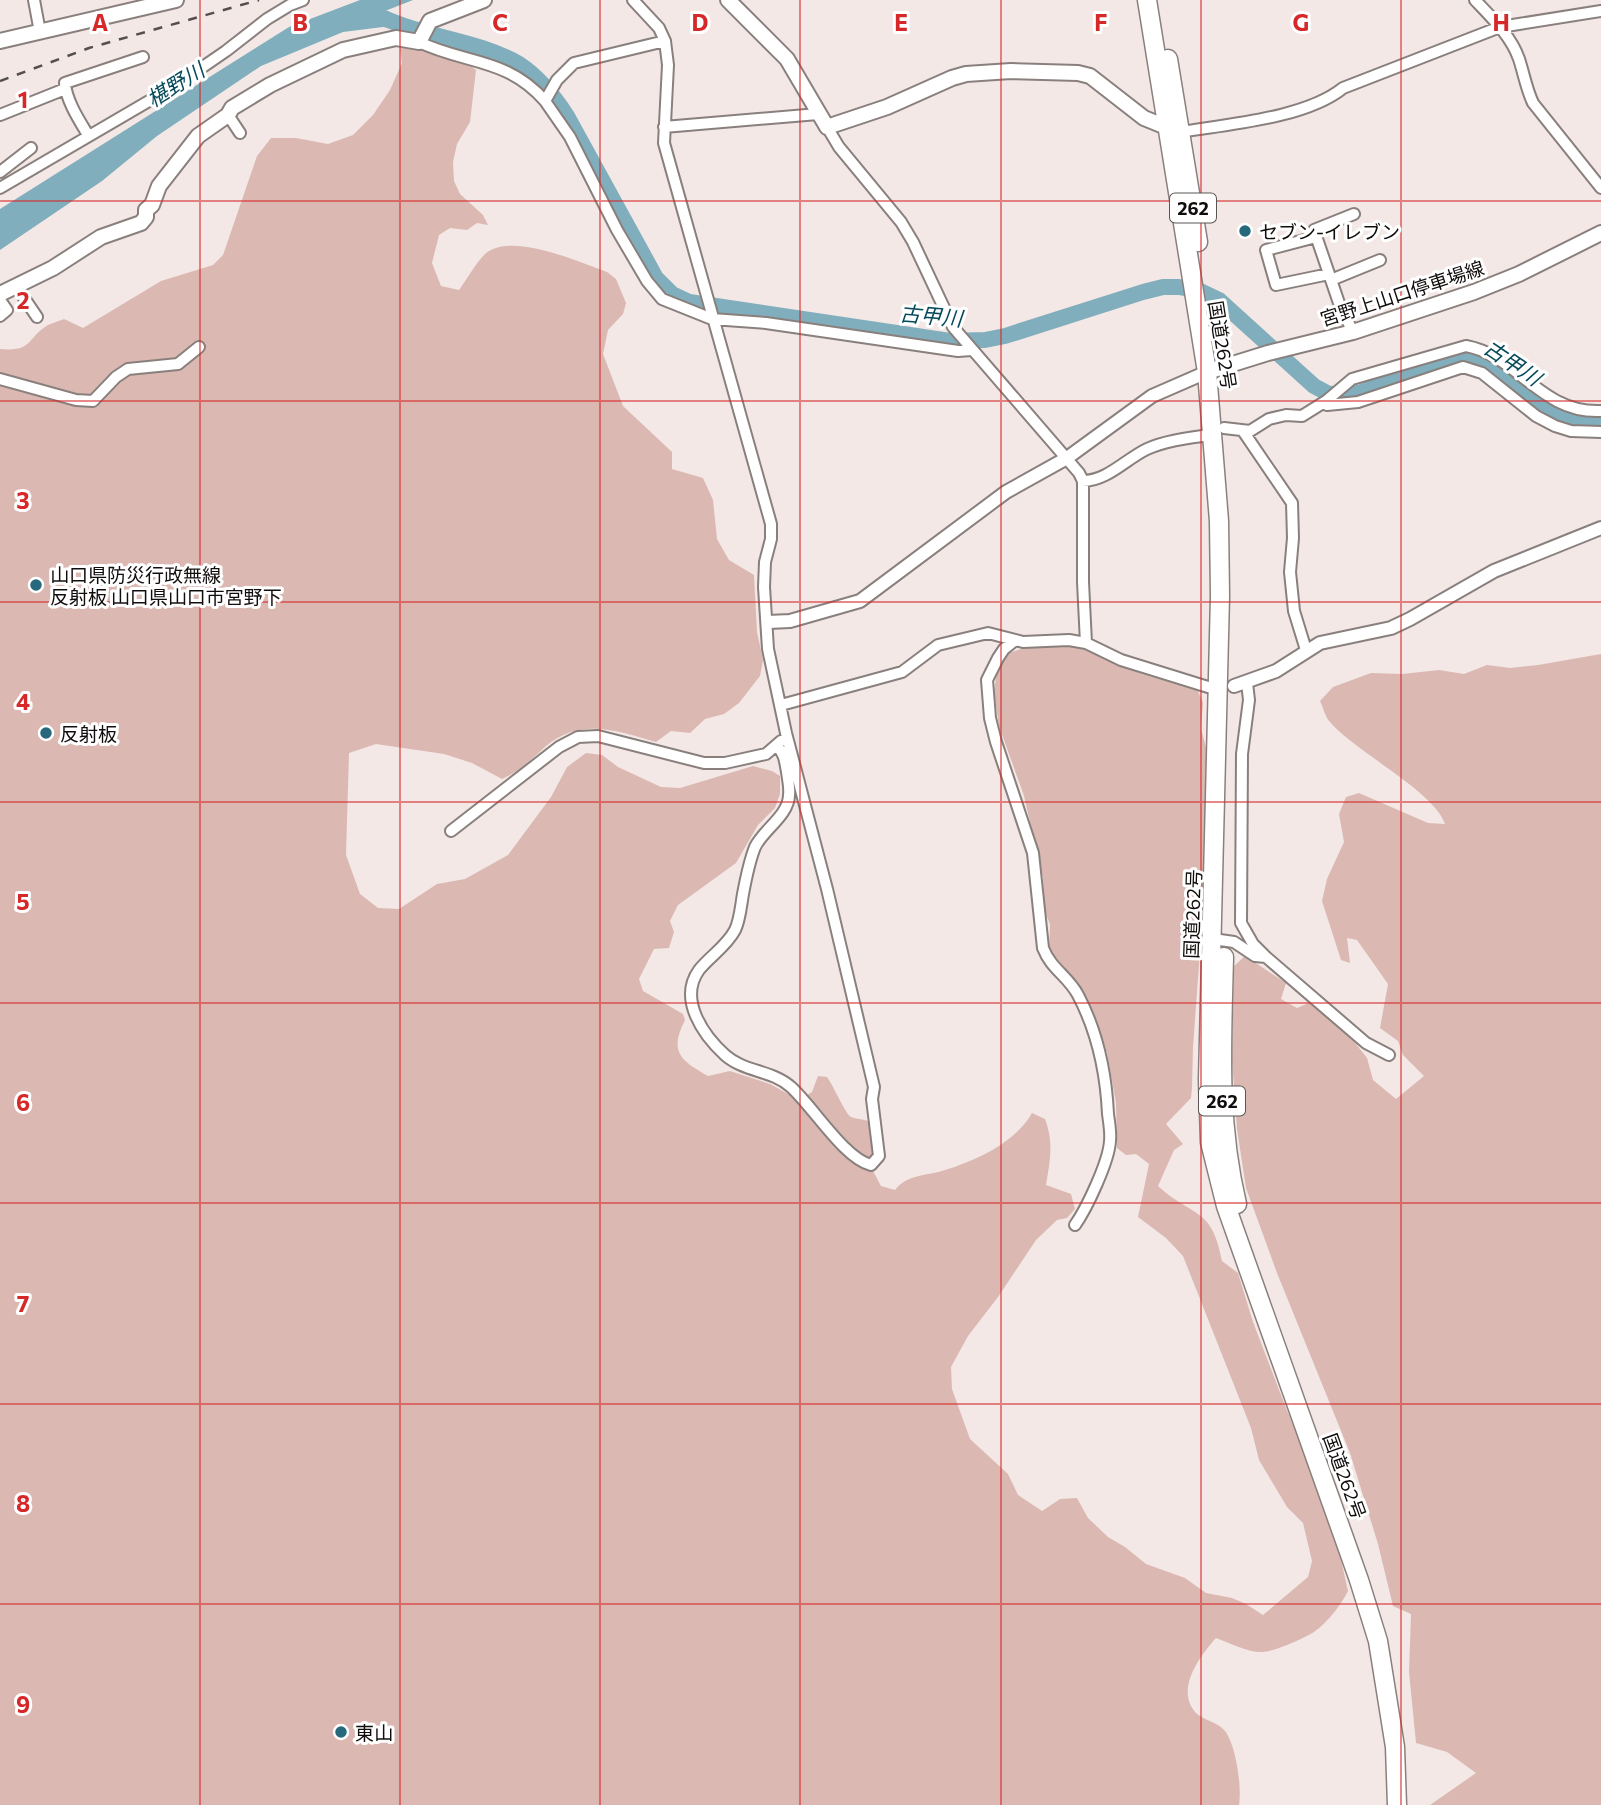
<svg xmlns="http://www.w3.org/2000/svg" width="1601" height="1805" viewBox="0 0 1601 1805" font-family="Commissioner,'Noto Sans JP',sans-serif">
  <style>
    .green { fill: #dbb9b2 }
    .water { fill: #81aebd }
    .lines { fill: none; stroke-linecap: round; stroke-linejoin: round }
    .river { stroke: #81aebd; stroke-width: 16 }
    .minor-casing { stroke: #89807d; stroke-width: 14 }
    .tertiary-casing { stroke: #89807d; stroke-width: 16 }
    .secondary-casing { stroke: #89807d; stroke-width: 18 }
    .trunk-casing { stroke: #89807d; stroke-width: 21 }
    .minor { stroke: #fff; stroke-width: 10 }
    .tertiary { stroke: #fff; stroke-width: 12 }
    .secondary { stroke: #fff; stroke-width: 14 }
    .trunk { stroke: #fff; stroke-width: 18 }
    .rail { stroke: #544f4d; stroke-width: 2.5; stroke-dasharray: 9 9; stroke-linecap: butt }
    .grid { fill: none; stroke: #d62828; stroke-width: 2; stroke-opacity: 0.55 }
    .poi-dot { fill: #27697c; stroke: #fff; stroke-width: 2.5 }
    .labels { text-anchor: middle; dominant-baseline: central; stroke-width: 6; stroke-linejoin: round; paint-order: stroke }
    .shield { fill: #fff; stroke: #585655; stroke-width: 2 }
    .shield-label { font-size: 18px; font-weight: bold; fill: #100d0c }
    .poi-label { font-size: 19px; fill: #100d0c; stroke: #fff; text-anchor: start }
    .street-label { font-size: 19px; fill: #100d0c; stroke: #fff }
    .water-label { font-size: 21px; font-style: italic; fill: #054a5a; stroke: #fff }
    .grid-label { font-size: 23px; text-anchor: middle; font-weight: bold; fill: #d62828; stroke: #fff; stroke-width: 6; stroke-linejoin: round; paint-order: stroke }
  </style>
  <rect width="100%" height="100%" fill="#f3e8e6"/>
  <path class="green" d="M409,44L466,62L476,70L470,122L457,144L453,162L454,181L460,194L483,215L488,225L477,223L467,230L450,228L439,235L432,263L441,286L459,290C467,279 475,264 485,254C510,231 579,262 607,272L616,279L626,303L623,314L608,330L603,354L623,406L672,452V469L703,478L713,500L717,539L729,560L754,575L757,632L763,660L760,676L739,703L724,714L705,719L690,733L671,731L656,742C617,731 581,717 546,746C533,758 519,772 502,779L472,763L444,754L376,744L349,753L346,855L360,894L378,908L399,909L437,884L465,879L508,855L551,797L567,767L586,753L602,755L618,767L661,787L680,788L753,766L772,771L780,776V794L775,808L758,825L736,863L678,905L670,921L674,932L669,948L654,949L639,979L643,991L683,1014L685,1020C669,1052 680,1060 708,1076L730,1071L770,1084L799,1100L812,1092L818,1076L827,1077C833,1085 846,1115 851,1117C856,1119 862,1119 868,1121L875,1152L873,1171L881,1186L895,1190C907,1174 927,1176 945,1170C977,1160 1015,1143 1032,1113L1045,1119C1054,1143 1050,1161 1046,1185L1071,1194L1075,1209L1067,1218L1057,1220L1036,1240L998,1297L968,1336L951,1367L952,1389L970,1439L1008,1474L1018,1495L1042,1511L1060,1499L1077,1498L1088,1518L1108,1537L1125,1547L1146,1564L1185,1578L1206,1593L1232,1598L1246,1604L1263,1615L1308,1577L1312,1561L1303,1523L1287,1507L1259,1460L1251,1428L1183,1256L1166,1238L1138,1217L1149,1164L1136,1154L1126,1155L1117,1148L1116,1103L1107,1053L1099,1031L1087,1008L1054,964L1049,951L1050,924L1044,910L1043,878L1024,796L999,726L994,692L997,671L1008,653L1031,646L1073,647L1091,651L1111,662L1142,674L1198,691L1203,703L1201,729L1206,747V829L1203,910L1193,1047L1192,1088L1191,1098L1166,1124L1183,1144L1174,1150L1158,1186C1193,1218 1212,1206 1222,1261L1238,1273L1253,1322L1286,1408L1331,1515L1348,1591C1341,1605 1327,1623 1314,1632C1305,1638 1273,1652 1263,1652C1248,1653 1230,1643 1216,1638C1199,1657 1174,1691 1197,1714C1205,1721 1218,1722 1225,1731C1236,1745 1242,1787 1239,1805H0V349C34,352 26,338 48,325C53,323 59,321 64,319L83,328L161,281L213,265L223,255L257,156L271,138H296L328,144L353,135L373,115L390,90L402,63L400,48Z
    M1601,654V1805H1430L1476,1773L1447,1752L1416,1743L1409,1672L1411,1614L1393,1606L1378,1544L1350,1453L1277,1273L1246,1188L1237,1129L1232,1059L1234,966L1245,956L1286,983L1281,999L1297,1008L1311,1002L1349,1035L1367,1058L1373,1080L1396,1099L1424,1076L1403,1055L1398,1041L1380,1028L1388,984L1357,940L1347,938L1350,963L1341,960L1322,901L1327,879L1344,842L1339,814L1346,797L1359,793L1428,823L1445,824C1434,791 1355,752 1329,721C1325,716 1323,707 1320,701L1333,687L1371,673L1402,674L1439,670L1464,674L1487,665L1510,668L1538,665Z"/>
  <path class="water" d="M360,0H413L385,11L387,17L402,23L408,31L383,27L343,32L261,66L157,136L102,181L0,250V209L289,27Z"/>
  <g class="lines">
    <path class="river" d="M384,18C427,38 478,40 519,64C539,77 554,96 567,116L656,278L672,294L689,302L950,341L985,340L1005,336L1143,292L1163,287H1179L1200,291L1219,300L1314,386L1327,393L1342,396L1362,392L1447,357L1466,356L1482,363L1549,413L1578,422L1601,424"/>
    <defs>
      <path id="minor" d="M34,0L40,32
        M633,0L659,28L665,41L668,65L664,143L771,524V539L765,562L764,587L768,649L786,733L827,889L874,1087L872,1099L879,1156L871,1165C844,1158 814,1108 791,1087C772,1070 744,1072 725,1055C703,1035 678,999 699,970C710,956 726,947 735,930C740,920 741,905 743,894C746,878 749,862 755,847C763,830 789,815 789,795C790,788 788,780 787,772C785,762 785,754 777,746
        M1475,0C1492,18 1511,36 1519,59C1524,74 1526,88 1533,103L1601,188
        M419,42C465,64 508,58 545,101L557,80L574,63L665,41
        M545,101L570,137L617,230L647,281L662,299L712,319L766,323L958,351L971,350
        M0,115L65,89
        M228,115L240,133
        M664,127L818,114
        M827,127L839,147L901,222L913,242L953,327L1079,473L1083,481V582L1086,643
        M1181,132C1229,124 1306,118 1343,88L1500,27L1601,11
        M88,135C79,120 66,100 65,83L143,57
        M0,172L31,148
        M0,188L178,84L226,51L267,19L290,5L303,0
        M1316,237L1266,250L1276,285L1329,274
        M1331,280L1380,260
        M16,286L37,317
        M0,300L7,310L0,316
        M1353,332L1340,306L1314,230L1354,214
        M0,379L76,400L93,401L116,377L128,369L178,364L199,347
        M1323,403L1327,405L1358,402L1463,367L1482,373L1536,416L1555,426L1571,431L1601,432
        M1224,428L1250,431L1269,419L1286,415L1302,416L1326,401L1352,379L1466,346C1517,355 1541,414 1601,411
        M1243,431L1292,503L1293,538L1290,572L1294,611L1306,650
        M1083,481C1107,481 1126,459 1147,449C1167,440 1191,437 1213,435
        M1014,641L1004,649L998,658L987,680L990,718L996,742L1033,853L1043,948C1051,969 1068,976 1078,995C1098,1033 1106,1071 1108,1114C1109,1122 1111,1132 1110,1141C1109,1161 1087,1208 1075,1225
        M1247,683L1249,700L1242,754L1241,923L1253,944L1266,957L1366,1043L1389,1055
        M781,705L902,672L938,645L988,633L1023,642L1069,640L1086,643L1121,660L1208,687
        M451,831L559,747L578,737L598,736L704,763H725L766,754L781,741
        M1213,939L1234,942L1255,956L1266,957"/>
      <path id="tertiary" d="M768,622L790,621L860,601L1006,492L1067,458L1152,396L1207,372
        M1234,686L1276,671L1320,643L1391,628L1410,619L1494,571L1601,528"/>
      <path id="secondary" d="M728,0L787,59L827,127L887,107L952,78L966,74L1011,71L1078,73L1090,76L1144,118L1176,131
        M0,41L176,0
        M0,294L53,268L101,237L141,223L146,217V210L152,205L159,186L198,136L228,115L232,108L270,85L343,50L396,38L419,42L430,21L484,0
        M1207,372L1268,353L1353,332L1474,292L1519,274L1601,233"/>
      <path id="trunk" d="M1147,0L1207,372L1219,521L1220,596L1208,1080L1210,1142L1226,1206L1359,1580L1378,1641L1395,1747L1397,1805
        M1168,59L1198,242
        M1224,957C1222,1043 1217,1120 1237,1204"/>
    </defs>
    <use href="#minor" class="minor-casing"/>
    <use href="#tertiary" class="tertiary-casing"/>
    <use href="#secondary" class="secondary-casing"/>
    <use href="#trunk" class="trunk-casing"/>
    <use href="#minor" class="minor"/>
    <use href="#tertiary" class="tertiary"/>
    <use href="#secondary" class="secondary"/>
    <use href="#trunk" class="trunk"/>
    <path class="rail" d="M0,81L89,48L259,0"/>
  </g>
  <path class="grid" d="M200,0V1805M400,0V1805M600,0V1805M800,0V1805M1001,0V1805M1201,0V1805M1401,0V1805M0,201H1601M0,401H1601M0,602H1601M0,802H1601M0,1003H1601M0,1203H1601M0,1404H1601M0,1604H1601"/>
  <g class="poi-dot">
    <circle cx="1245" cy="231" r="7"/>
    <circle cx="36" cy="585" r="7"/>
    <circle cx="46" cy="733" r="7"/>
    <circle cx="341" cy="1732" r="7"/>
  </g>
  <g class="labels">
    <g class="shield">
      <rect x="1170" y="193.5" width="46" height="29" rx="5"/>
      <rect x="1199" y="1086.5" width="46" height="29" rx="5"/>
    </g>
    <g class="shield-label">
      <text x="1193" y="208">262</text>
      <text x="1222" y="1101">262</text>
    </g>
    <g class="poi-label">
      <text x="1259" y="231">セブン-イレブン</text>
      <text x="50" y="574">山口県防災行政無線<tspan x="50" dy="22">反射板 山口県山口市宮野下</tspan></text>
      <text x="60" y="733">反射板</text>
      <text x="355" y="1732">東山</text>
    </g>
    <g class="street-label">
      <text transform="translate(1402 293) rotate(-18)">宮野上山口停車場線</text>
      <text transform="translate(1223 345) rotate(81)">国道262号</text>
      <text transform="translate(1192 914) rotate(-88)">国道262号</text>
      <text transform="translate(1345 1476) rotate(70)">国道262号</text>
    </g>
    <g class="water-label">
      <text transform="translate(175 84) rotate(-32)">椹野川</text>
      <text transform="translate(931 315) rotate(5)">古甲川</text>
      <text transform="translate(1513 362) rotate(34)">古甲川</text>
    </g>
  </g>
  <g class="grid-label">
    <text x="100" y="31">A</text>
    <text x="300" y="31">B</text>
    <text x="500" y="31">C</text>
    <text x="700" y="31">D</text>
    <text x="901" y="31">E</text>
    <text x="1101" y="31">F</text>
    <text x="1301" y="31">G</text>
    <text x="1501" y="31">H</text>
    <text x="23" y="108">1</text>
    <text x="23" y="309">2</text>
    <text x="23" y="509">3</text>
    <text x="23" y="710">4</text>
    <text x="23" y="910">5</text>
    <text x="23" y="1111">6</text>
    <text x="23" y="1312">7</text>
    <text x="23" y="1512">8</text>
    <text x="23" y="1713">9</text>
  </g>
</svg>
